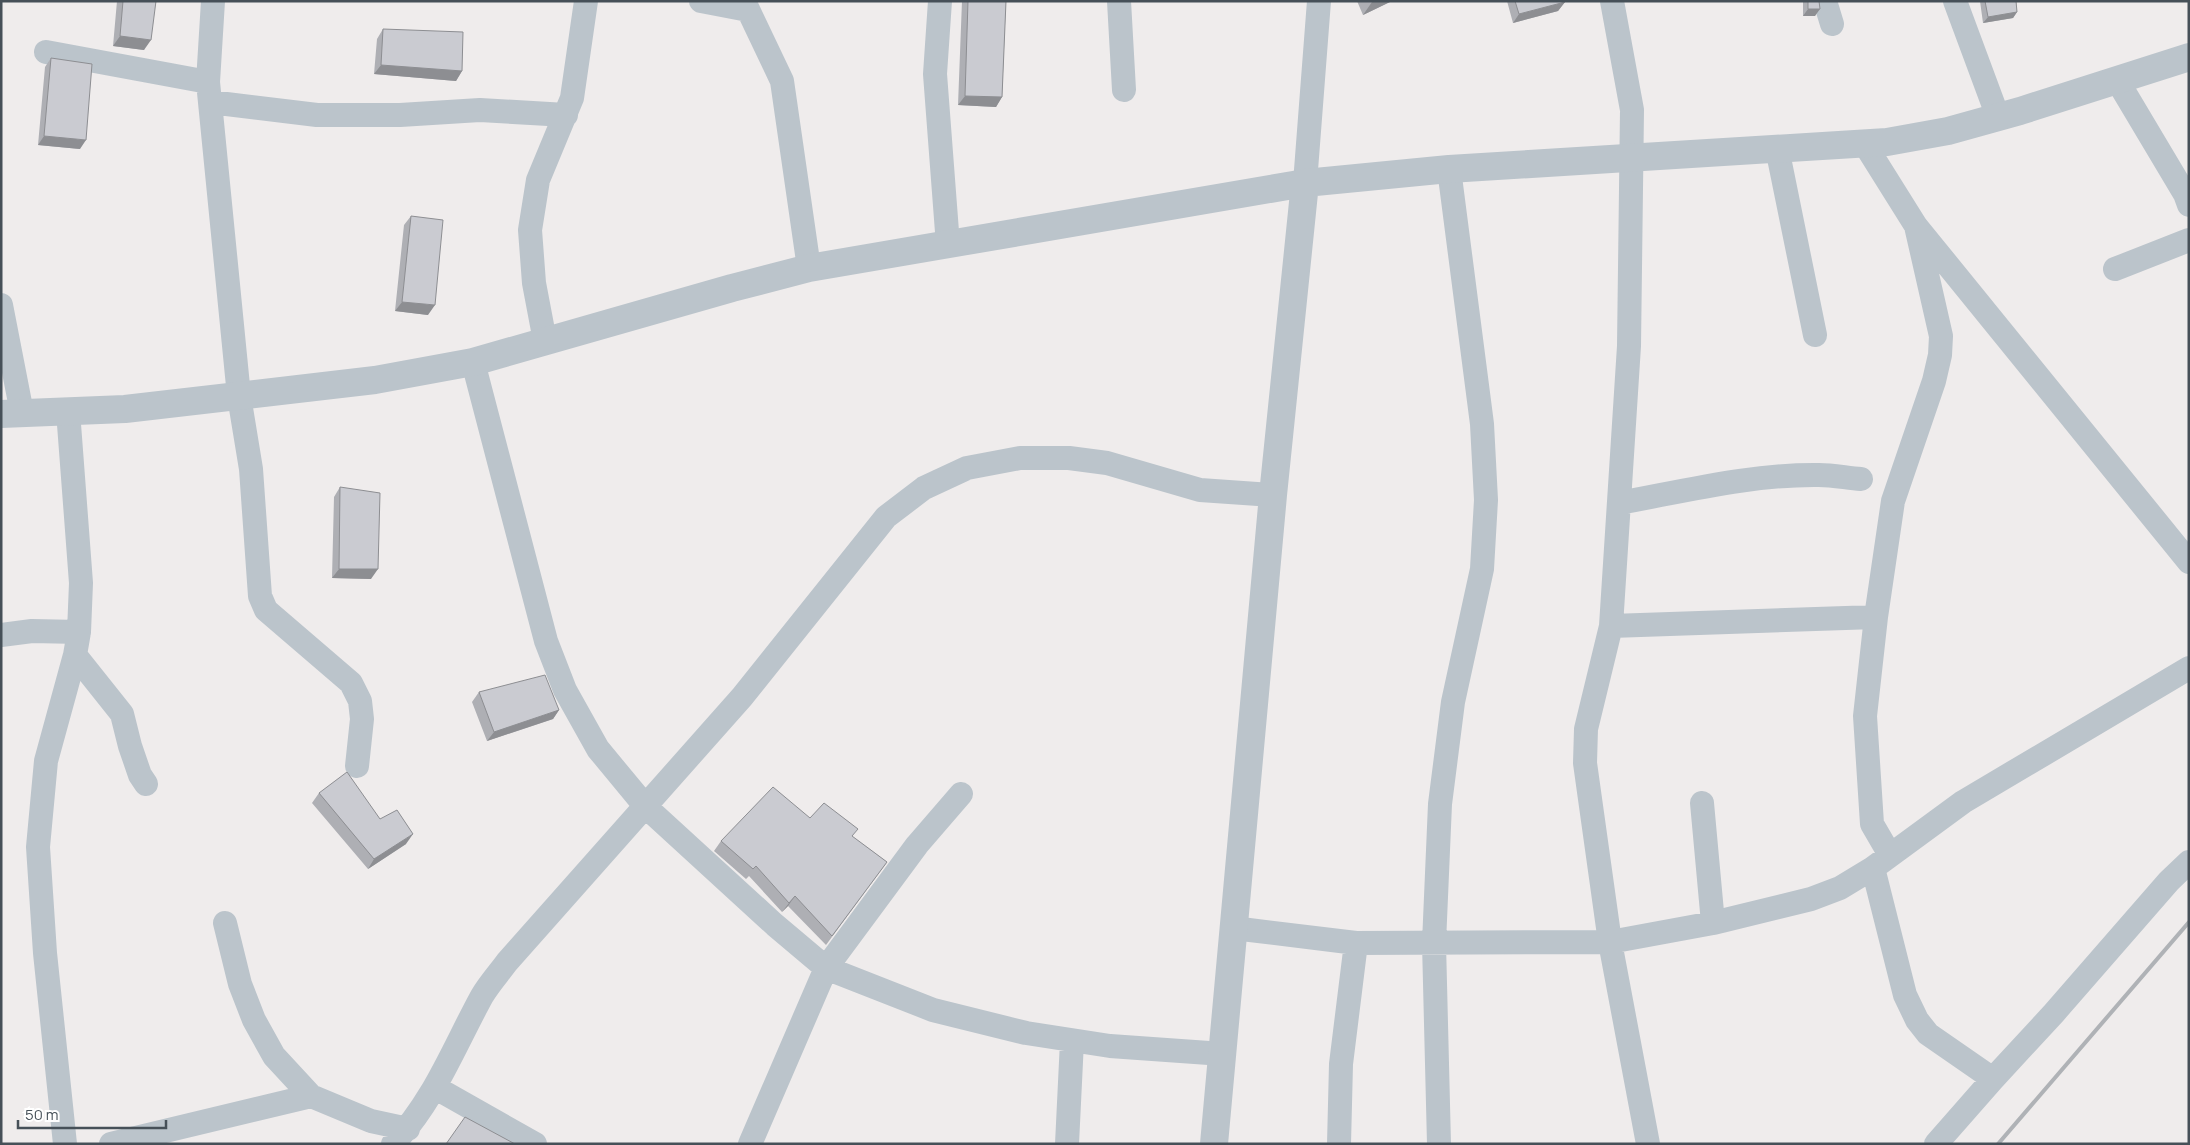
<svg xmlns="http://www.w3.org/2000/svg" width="2190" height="1145" viewBox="0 0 2190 1145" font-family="Manrope,sans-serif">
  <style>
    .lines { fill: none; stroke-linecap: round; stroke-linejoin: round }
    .minor { stroke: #bbc4cb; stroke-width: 24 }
    .tertiary { stroke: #bbc4cb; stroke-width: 28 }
    .rail { stroke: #afb2b6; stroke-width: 4 }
    .wall { fill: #aeafb4 }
    .shaded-wall { fill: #8d8e92 }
    .building { fill: #cacbd1; stroke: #8d8e92 }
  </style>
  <rect width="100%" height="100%" fill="#efecec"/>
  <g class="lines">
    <path class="minor" d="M213,1L208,82L239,396L251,469L260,596L266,610L351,683L360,701L362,719L357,766
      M701,1L748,10
      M744,1L782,81L809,268
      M940,1L935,74L948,245
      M1119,1L1124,90
      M1612,1L1632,110L1629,346L1611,626L1586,729L1585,763L1610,942L1648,1144
      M1825,1L1832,24
      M1955,1L1998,117
      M46,52L208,82
      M2117,80L2185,194L2189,205
      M210,102L317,115H400L480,110L566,115
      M1864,143L1916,226L2189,562
      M1777,148L1815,335
      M1305,183L1319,1
      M2115,269L2189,240
      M1,305L22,413
      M545,341L534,283L530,230L538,180L572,98L586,1
      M473,362L546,641L565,690L598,749L646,807L775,925L826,968L933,1010L1026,1033L1110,1046L1223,1054
      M1619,503C1685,491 1753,474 1819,475C1833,475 1847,478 1861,479
      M1611,626L1876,617
      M1,635L32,631L79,632
      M75,655L122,714L130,746L140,775L146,784
      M1702,803L1713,923
      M1890,855L1872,824L1865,716L1876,617L1893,501L1934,381L1940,355L1941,336L1916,226
      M1873,868L1905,995L1917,1020L1928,1034L1993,1079
      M225,923L240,984L254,1020L274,1056L311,1096L371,1121L408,1129
      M1233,928L1356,943L1610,942L1713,923L1811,899L1840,888L1873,868L1963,802L2189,668
      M436,1088L535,1144
      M65,1144L45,953L38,847L46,761L75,655L79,632L81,583L68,411
      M111,1144L311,1096
      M393,1144C434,1101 454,1047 482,996C489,984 499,973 507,962L742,697L886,517L924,488L967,468L1020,458H1069L1107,463L1200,490L1273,495
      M750,1144L826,968L917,845L961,794
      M1067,1144L1072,1041
      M1339,1144L1341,1064L1356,943
      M1439,1144L1434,943L1440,804L1453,702L1482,569L1486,500L1482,424L1449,169
      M1936,1144L1993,1079L2054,1013L2169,881L2189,862"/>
    <path class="tertiary" d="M1,414L125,409L375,380L473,362L732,288L809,268L1305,183L1449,169L1887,142L1948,131L2020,111L2189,57
      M1214,1144L1273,495L1305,183"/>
    <path class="rail" d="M1998,1144L2189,922"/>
  </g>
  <path class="wall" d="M117,1H156L144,50L113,46Z
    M962,1H1006L1002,97L996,107L958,105Z
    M1357,1H1392L1363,15Z
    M1507,1H1564L1565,2L1558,11L1513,23Z
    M1803,1H1819L1815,16H1803Z
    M1980,1H2016L2017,12L2013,18L1983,23Z
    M383,29L462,71L456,81L374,74L377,39Z
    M51,58L80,149L38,145L45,67Z
    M411,216L428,315L395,311L404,225Z
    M340,487L371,579L332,578L334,497Z
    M479,692L559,710L553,719L487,741L472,702Z
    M319,793L380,819L406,844L368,869L312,803Z
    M810,818L853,837L887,862L826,945L788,906L782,912L749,876L746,879L714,851L721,841Z"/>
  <path class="shaded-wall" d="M1374,1H1392L1363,15L1372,2Z
    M1565,2L1558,11L1513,23L1519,14Z
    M1808,9H1820L1815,16H1803Z
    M2017,12L2013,18L1983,23L1988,17Z
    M120,36L151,40L144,50L113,46Z
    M381,65L462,71L456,81L374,74Z
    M965,96L1002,97L996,107L958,105Z
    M44,136L86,140L80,149L38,145Z
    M402,302L435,305L428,315L395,311Z
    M339,569H378L371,579L332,578Z
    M559,710L553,719L487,741L494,732Z
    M413,834L406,844L368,869L374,859Z
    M795,896L788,906L782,912L789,903Z"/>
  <path class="building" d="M123,1H156L151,40L120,36Z
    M968,1H1006L1002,97L965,96Z
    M1515,1H1564L1565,2L1519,14Z
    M1808,1H1819L1820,9H1808Z
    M1985,1H2016L2017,12L1988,17Z
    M383,29L463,32L462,71L381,65Z
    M51,58L92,64L86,140L44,136Z
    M411,216L443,220L435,305L402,302Z
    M340,487L380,493L378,569H339Z
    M545,675L559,710L494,732L479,692Z
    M347,772L380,819L397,810L413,834L374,859L319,793Z
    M773,787L810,818L824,803L858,829L852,836L887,862L832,936L795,896L789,903L756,866L753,869L721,841Z
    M465,1117L515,1144H446Z"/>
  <rect width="2190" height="1145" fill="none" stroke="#465058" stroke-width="5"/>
  <path d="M18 1120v8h148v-8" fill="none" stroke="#465058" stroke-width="2.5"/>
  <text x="25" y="1120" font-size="15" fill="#465058" stroke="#ffffff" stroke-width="4" paint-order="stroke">50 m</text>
</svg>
